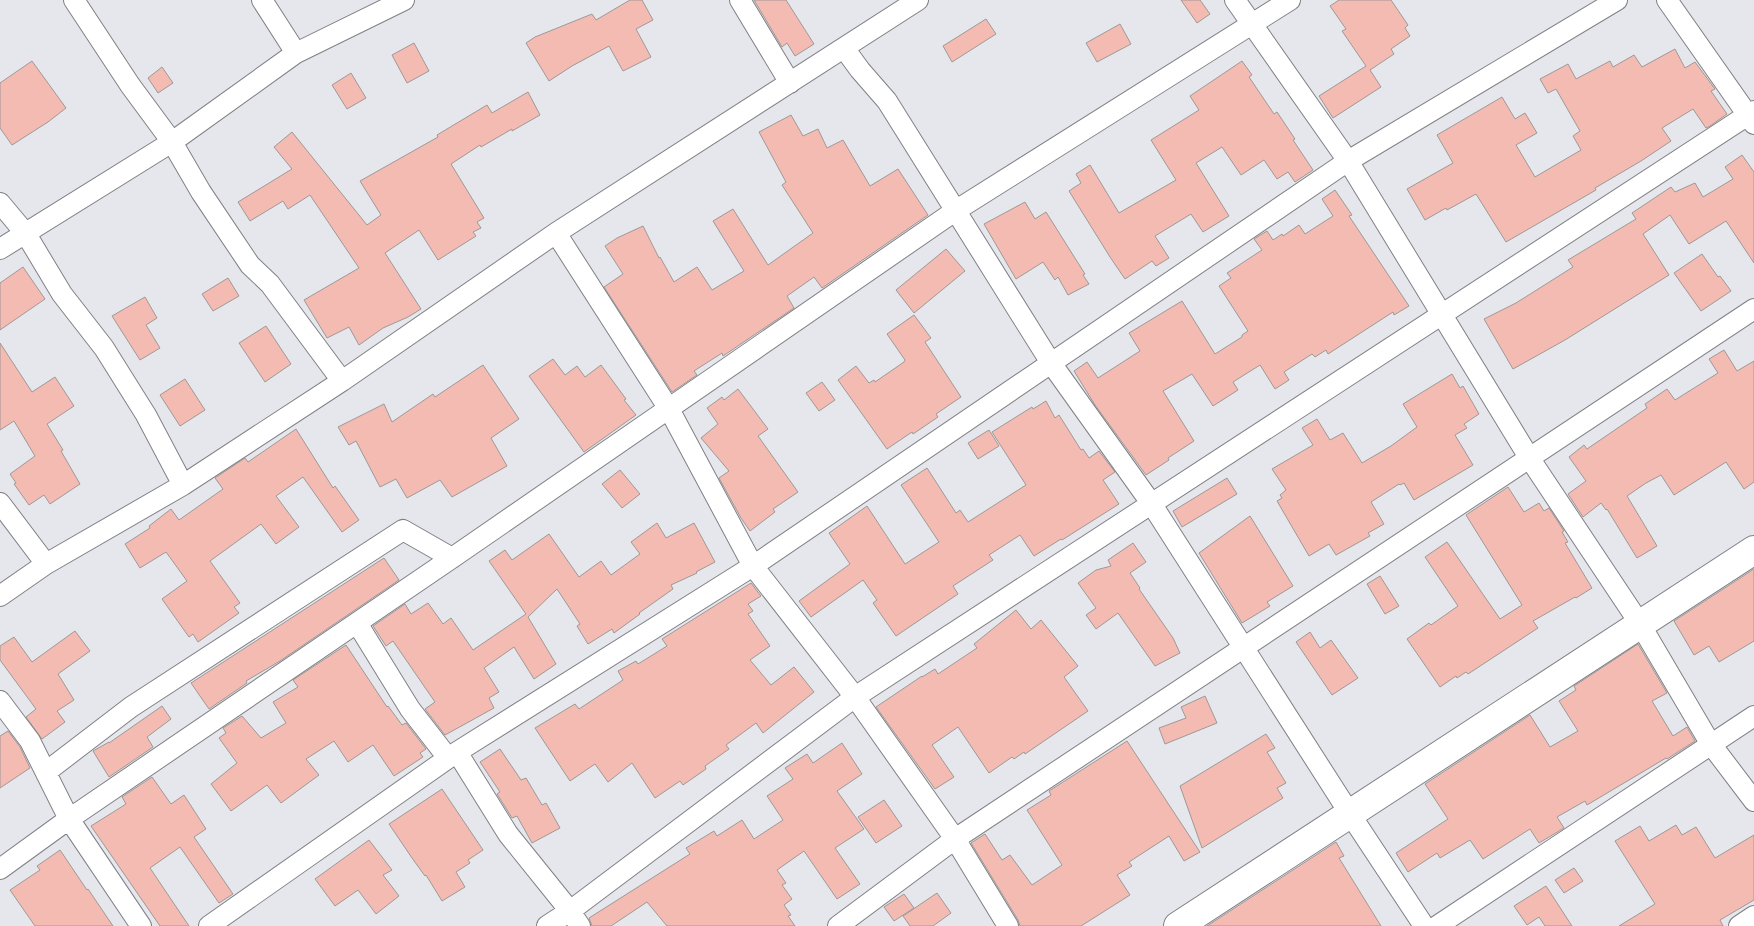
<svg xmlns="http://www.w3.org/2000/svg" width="1754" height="926" viewBox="0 0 1754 926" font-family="'IBM Plex Serif',serif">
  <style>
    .building { fill: #f4bbb2; stroke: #9f9897 }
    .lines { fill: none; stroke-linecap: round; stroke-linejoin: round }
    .street-casing { stroke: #808186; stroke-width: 22 }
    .secondary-casing { stroke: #808186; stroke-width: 30 }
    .street { stroke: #fff; stroke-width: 20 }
    .secondary { stroke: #fff; stroke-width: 28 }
  </style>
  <rect width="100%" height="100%" fill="#e5e7ec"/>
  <path class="building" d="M630,0H642L653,20L636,29L651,57L623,71L609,46L572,66L549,81L526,43L535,37L592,14L596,20Z
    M754,0H786L814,44L795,56L787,43L782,47Z
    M1181,0H1200L1210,14L1197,23Z
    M1339,0H1391L1408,25L1405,28L1410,36L1391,49L1394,54L1370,70L1381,87L1333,118L1319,96L1366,66L1342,31L1346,29L1330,6Z
    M986,19L996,34L952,62L943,46Z
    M1120,24L1131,44L1097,62L1086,43Z
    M414,43L429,71L407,83L392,55Z
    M1675,49L1685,68L1695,62L1715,89L1711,91L1727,114L1710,126L1706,128L1693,109L1662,128L1671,141L1641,161L1595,188L1596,190L1506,242L1476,194L1447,210L1446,208L1425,220L1407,189L1453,163L1437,135L1502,97L1515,119L1525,113L1537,133L1516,145L1535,177L1581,150L1573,136L1580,131L1556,89L1548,93L1540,79L1568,64L1576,79L1610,61L1613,67L1634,55L1642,67Z
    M32,61L66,108L48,122L12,145L0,128V83Z
    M1242,61L1252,75L1249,77L1274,114L1277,112L1295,139L1293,140L1313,170L1295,182L1288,172L1277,179L1264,160L1241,175L1222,147L1196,163L1229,216L1203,232L1191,214L1155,236L1169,258L1156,266L1152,261L1125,279L1110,257L1069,191L1081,183L1076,174L1090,165L1119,213L1176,180L1151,140L1199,110L1190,96Z
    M162,67L173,83L158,93L148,78Z
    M351,73L366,98L347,109L332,85Z
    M528,92L540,115L512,131V129L481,147L480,145L451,164L484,218L477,222L481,228L473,232L476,236L438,260L419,230L385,253L421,309L408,317L383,328L359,345L349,327L327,338L304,300L359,268L310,195L288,209L283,201L250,221L238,202L292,169L274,147L292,132L367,225L381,215L360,181L438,137L437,135L487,105L492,113Z
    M791,115L803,136L818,129L827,148L843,140L870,186L898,169L928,215L822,288L814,277L787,296L794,308L723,356L722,353L694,371L697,375L672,392L604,287L623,274L605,246L617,238L643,226L659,258L660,257L674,282L697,267L712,290L744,271L713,221L733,209L768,265L813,233L782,185L786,182L759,132Z
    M1742,155L1754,172V263L1726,221L1689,244L1670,215L1643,234L1669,275L1565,340L1513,369L1484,319L1516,303L1573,267L1568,260L1636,219L1632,213L1671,187L1675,192L1695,183L1703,197L1733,179L1725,167Z
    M1335,190L1352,215L1349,216L1409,306L1394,315L1393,312L1328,354L1326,350L1315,357L1312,354L1284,372L1289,380L1275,389L1260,365L1233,382L1238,390L1213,406L1192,374L1163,391L1194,441L1168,458L1169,460L1146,475L1095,405L1074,371L1087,362L1098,378L1140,351L1129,333L1182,301L1215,354L1242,337V335L1248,331L1219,286L1231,278L1227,273L1262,250L1254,239L1267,231L1273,240L1282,234L1283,236L1299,225L1305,234L1333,216L1322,199Z
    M1025,202L1035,219L1046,212L1085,274L1083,275L1089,284L1068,295L1058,277L1055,280L1043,262L1016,279L984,224Z
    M946,249L965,271L914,313L896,290Z
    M1702,254L1718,277L1720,276L1731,291L1701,311L1674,273Z
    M23,267L45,299L0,330V283Z
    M228,278L239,296L213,311L202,294Z
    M145,297L157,318L146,325L160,348L140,360L112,316Z
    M914,315L931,338L925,342L961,397L936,414L938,417L913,434L912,432L887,449L838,380L856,366L869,383L874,380L875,382L904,362L905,360L887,334Z
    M266,326L291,364L265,382L239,343Z
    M0,343L32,392L55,377L74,406L47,424L63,450L61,451L80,484L50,504L44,495L29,505L14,484L16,483L10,474L35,456L14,421L0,430Z
    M1724,350L1737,371L1754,361V482L1744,489L1726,462L1674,495L1661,475L1646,483L1627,496L1657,546L1637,558L1607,509L1606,510L1601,503L1583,517L1568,494L1586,481L1569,457L1584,445L1587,449L1647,408L1645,404L1667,389L1675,400L1718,373L1709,359Z
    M553,359L565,375L577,366L585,377L601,365L626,399L624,400L636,415L584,452L529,376Z
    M483,365L519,419L491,438L507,466L452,497L440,480L407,498L396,479L380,487L356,441L349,445L338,427L384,404L392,422L433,394L435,397Z
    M1452,374L1460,388L1463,386L1479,414L1464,424L1467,428L1455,435L1473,465L1414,500L1404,483L1400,485L1399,484L1371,502L1384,524L1368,533L1370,536L1336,555L1329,544L1309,556L1277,501L1282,498L1280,495L1286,490L1272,469L1313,445L1302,428L1317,419L1330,440L1343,433L1362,463L1391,446L1417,427L1403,404Z
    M185,379L205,410L180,426L160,395Z
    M822,382L835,400L819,411L806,393Z
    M738,389L768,429L758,436L798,492L773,509L775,512L750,531L741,518L719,478L729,471L701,438L718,424L707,408L722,397L724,400Z
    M1046,401L1055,418L1059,415L1081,450L1083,449L1089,458L1099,451L1115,472L1103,480L1119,504L1062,540L1061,539L1034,556L1020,535L989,555L993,560L953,586L958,594L896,636L873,603L877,600L863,580L811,617L799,601L850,564L829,533L867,506L905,564L939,542L901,485L927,468L956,513L960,510L968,522L1026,485L992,432L1032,407L1033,409Z
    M296,429L333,488L335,486L359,520L342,532L303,477L276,496L299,527L276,544L261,524L210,561L240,603L234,607L239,613L198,642L193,634L189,637L162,599L187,581L166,552L140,568L125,544L150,528L149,526L171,509L179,520L223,489L215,478L245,458L248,462Z
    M989,430L999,446L978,459L968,443Z
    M620,470L640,494L622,508L602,484Z
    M1227,478L1237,494L1182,527L1173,511Z
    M1508,487L1524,512L1539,503L1544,511L1549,508L1564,531L1562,532L1568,542L1565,543L1592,588L1576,598L1575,597L1533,621L1538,628L1468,674L1466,672L1457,678L1456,676L1440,687L1407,639L1429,623L1431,625L1458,606L1425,557L1447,542L1500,619L1522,605L1466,515Z
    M1250,516L1293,586L1267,602L1270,606L1242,623L1199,553Z
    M657,523L666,538L694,523L715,562L696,572L697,573L671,585L673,589L639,613L640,614L614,633L612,629L588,644L577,626L580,624L557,589L528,617L556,664L534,679L514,647L484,668L499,692L489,698L494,708L445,735L425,709L435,702L393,641L386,646L373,626L405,604L411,614L428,603L443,624L451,618L473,650L526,614L489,561L505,550L512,560L549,534L579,577L601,561L611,575L640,554L631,542Z
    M1133,543L1146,562L1130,573L1140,588L1139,589L1173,638L1180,653L1155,666L1118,613L1096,629L1086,615L1096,608L1078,583L1096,570L1111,566L1108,560Z
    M384,558L399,580L280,661L246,681L247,683L209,709L191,683Z
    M1754,569V641L1719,662L1709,646L1694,655L1674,621Z
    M1380,576L1399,606L1385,614L1367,584Z
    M751,583L761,596L748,604L753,611L748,614L770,646L750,660L771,685L794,667L814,692L763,733L756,723L726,745L729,749L705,766L706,769L683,785L680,781L655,798L632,763L608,782L595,764L570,781L535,728L575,704L579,709L623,680L618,671L636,661L638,664L667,646L662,639Z
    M1016,610L1031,629L1041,620L1078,666L1064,677L1088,711L1025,754L1024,752L1014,759L1012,757L989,773L958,727L932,745L954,777L935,789L876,707L922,676V677L935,669L938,674L977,648L974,644Z
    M75,631L90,651L58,674L74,700L57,711L65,722L42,739L26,717L36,709L0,660V646L14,637L32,662Z
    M1310,632L1320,648L1331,640L1358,678L1332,695L1296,642Z
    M1638,644L1667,693L1652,701L1673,736L1687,727L1695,741L1667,759L1666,758L1587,805L1585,801L1557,817L1564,828L1539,843L1530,829L1483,859L1470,840L1440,858L1437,853L1408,872L1396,853L1448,819L1425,784L1530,715L1550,747L1578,731L1559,701L1576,690L1574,686Z
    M346,645L387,707L388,706L402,725L406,723L426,749L420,753L423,757L394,776L373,745L348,762L334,741L306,759L319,775L281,803L267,785L231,811L211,784L237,763L219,738L226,733L223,728L242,716L261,738L286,723L273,702L298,687L293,680Z
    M1205,696L1217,723L1165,744L1159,728L1186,718L1181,707Z
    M162,706L171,719L147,737L153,747L109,777L93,751L109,742V743Z
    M8,731L20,747L30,768L0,788V736Z
    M1266,734L1275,748L1267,752L1286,783L1277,788L1283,798L1202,848L1180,786Z
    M1127,741L1200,852L1184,861L1169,836L1129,862L1132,866L1117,875L1130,895L1081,926H1020L1018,920L971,843L985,834L1002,860L1010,855L1032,885L1062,865L1027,810L1051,795L1049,791Z
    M842,743L862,774L837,791L864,829L835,848L860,884L837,899L804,851L777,870L786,883L782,885L792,899L784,905L791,915L788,916L795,926H667L647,902L611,926H592L589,918L690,854L686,848L714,831L717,836L742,820L754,839L783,820L767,796L793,779L785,768L807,754L813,763Z
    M500,749L521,780L526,778L542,805L546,803L560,828L532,843L517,816L512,818L497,794L500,792L480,762Z
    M152,777L171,804L184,795L206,829L194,837L233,894L219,903L180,847L150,868L189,926H160L91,826L126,804L122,797Z
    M442,789L483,850L468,860L470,863L456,872L465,887L442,901L426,875L425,876L412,858L389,824Z
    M884,800L902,826L876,843L858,817Z
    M1676,825L1682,835L1696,827L1715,858L1754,835V900L1720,920L1723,926H1619L1655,904L1615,841L1640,826L1649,841Z
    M369,840L392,870L383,875L399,896L376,914L358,890L335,906L315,879Z
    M1336,842L1344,856L1339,858L1381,926H1207Z
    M60,850L87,890L88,889L113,926H35L10,890L40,870L37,866Z
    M1574,868L1583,881L1564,893L1555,880Z
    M1546,886L1572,926H1545L1539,917L1527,925L1514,906Z
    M937,893L951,913L933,926H910L903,916Z
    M904,894L914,908L894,921L884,907Z"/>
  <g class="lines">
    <defs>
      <path id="street" d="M74,0L130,85L172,142L201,192L250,265L270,284L342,381
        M262,0L296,53
        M740,0L790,83
        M1235,0L1348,161L1530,459L1640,624L1710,743L1754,801
        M1667,0L1754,124
        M844,48L860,70L887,101L1051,363L1151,503L1350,814L1424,926
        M0,203L26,234L62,294L104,348L146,415L183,485
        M556,233L669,409L753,566L855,697L955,839L1008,926
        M0,249L172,142L296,53L404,0
        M0,503L46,564
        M0,596L46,564L183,485L342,381L556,233L918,0
        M357,623L410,709L448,758
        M0,701L30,741L69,819L141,926
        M457,752L508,834L570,911L580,926
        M46,772L131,707L403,530L452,558
        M0,869L69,819L452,558L955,211L1290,0
        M209,926L457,752L753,566L1348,161L1617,0
        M547,926L570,911L855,697L1754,111
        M838,926L955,839L1754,309
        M1437,926L1754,716
        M1739,926L1754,916"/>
      <path id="secondary" d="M1178,926L1754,550"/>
    </defs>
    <use href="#street" class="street-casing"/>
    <use href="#secondary" class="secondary-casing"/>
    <use href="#street" class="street"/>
    <use href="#secondary" class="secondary"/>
  </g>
</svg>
